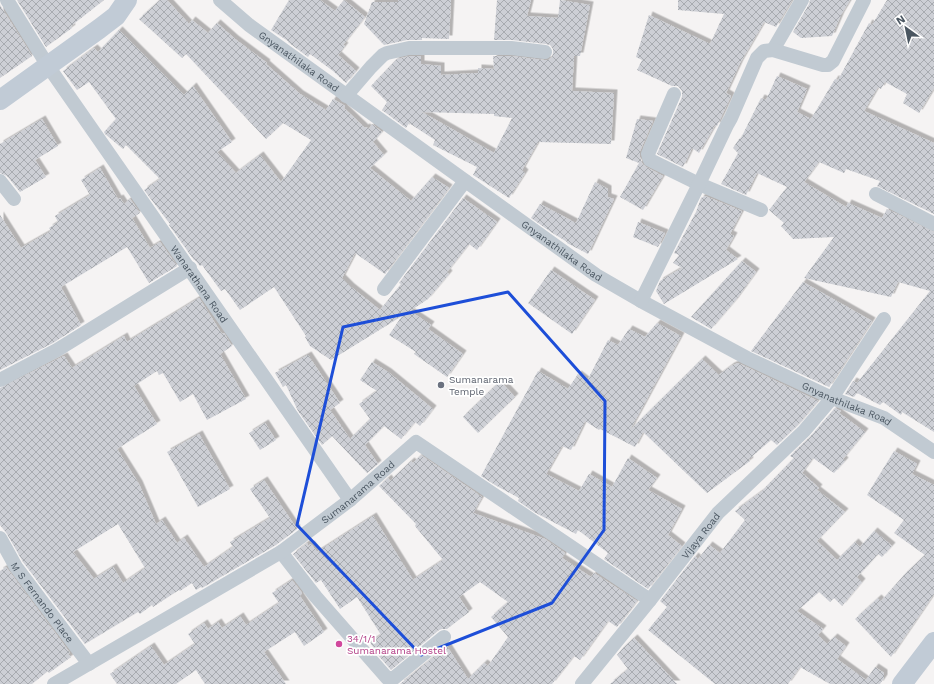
<svg xmlns="http://www.w3.org/2000/svg" width="934" height="684" viewBox="0 0 934 684" font-family="'Work Sans',sans-serif">
  <style>
    .building { fill: url(#building-cross-hatch); fill-rule: evenodd; filter: url(#shadow) }
    .lines { fill: none; stroke-linecap: round; stroke-linejoin: round }
    .street { stroke: #c1cad2; stroke-width: 14 }
    .secondary { stroke: #c1cbd6; stroke-width: 20 }
    .marked { fill: none; stroke: #1d4ed8; stroke-width: 3; stroke-linejoin: round }
    .worship-dot { fill: #6b7280; stroke: #fff; stroke-width: 1.5 }
    .hotel-dot { fill: #d1479c; stroke: #fff; stroke-width: 1.5 }
    .labels { text-anchor: middle; dominant-baseline: central; stroke-width: 3.5; stroke-linejoin: round; paint-order: stroke }
    .street-label { font-size: 10px; fill: #4a5661; stroke: #fff }
    .worship-label { font-size: 10px; fill: #5b616d; stroke: #fff; text-anchor: start }
    .hotel-label { font-size: 10px; fill: #b23c85; stroke: #fff; text-anchor: start }
  </style>
  <defs>
    <pattern id="building-cross-hatch" width="8" height="8" patternUnits="userSpaceOnUse"><rect width="8" height="8" fill="#cdcfd5"/><path d="M0 0l8 8M0 8l8-8" fill="none" stroke="#a8abb0"/></pattern>
    <filter id="shadow"><feDropShadow dx="3.5" dy="-3.5" stdDeviation="0" flood-color="#0004"/></filter>
  </defs>
  <rect width="100%" height="100%" fill="#f5f3f3"/>
  <path class="building" d="M17,0H104L71,26L72,28L46,47Z
    M160,0H167L189,24L192,20L208,33L217,23L235,39L267,63L266,64L300,94L326,110L333,99L345,106L344,108L365,128L366,127L369,129L372,124L382,132L373,142L384,155L370,168L411,201L432,177L449,188L385,274L355,253L342,278L351,287L380,310L401,284L399,283L463,198L497,222L477,250L469,244L447,272L449,274L428,299L410,311L431,325L428,329L463,354L447,377L414,354L416,352L389,335L402,316L331,360L310,346L305,337L306,336L274,287L240,310L225,289L221,291L202,265L200,266L195,260H194L169,225L170,224L144,190L160,179L126,145L123,149L105,134L104,132L116,119L89,82L77,90L63,71L94,48L98,52L119,30L184,95L193,86L232,142L217,152L236,173L260,155L281,182L311,140L283,123L266,139L186,54L182,58L139,19Z
    M289,0H320L335,11L344,0L365,17L343,45L345,46L338,55L356,71L346,83L333,71L310,54L308,57L288,42V41L271,30Z
    M398,0H451L449,39L422,38V40H407L384,45L364,24L372,2H398Z
    M497,0H531L527,16L558,18L560,0L590,5L580,56H574L572,91L614,93L611,144L538,142L522,170L525,173L509,198L473,175L477,167L433,145L435,140L409,123L406,128L382,110L387,102L371,86L397,59L410,56H421V64L441,66V75L478,73V68L494,69L493,56H510L544,60H548L552,57L553,53V49L550,45L546,44L512,40H494ZM422,112L494,114V116L512,118L494,153Z
    M678,0H792L776,27L764,22L740,63L726,93L731,96L717,126L715,125L699,153L692,148L683,167L657,154L682,97V91L678,86H672L637,70L642,60L636,57L649,15L710,44L724,14L678,10Z
    M810,0H850L841,15L832,36L801,38L793,32L809,4Z
    M887,0H934V88L919,113L903,103L907,94L885,82L881,89L878,87L864,111L934,143V214L877,186L880,181L846,169L844,173L819,162L804,182L846,207L848,203L882,218L887,209L934,232V432L902,412L901,415L883,402L880,405L857,393L854,397L845,394L853,381L857,383L930,291L898,282L891,297L804,278L834,237L793,239L781,226L784,223L769,210L787,187L757,173L746,195L721,184L738,153L733,148L739,139L741,138L761,98L766,100L777,76L807,89L797,112L811,119L835,79L838,80L869,23L872,25Z
    M0,5L32,56L0,78Z
    M42,119L58,146L35,160L46,177L20,192L7,176L0,173V144Z
    M637,119L653,121L640,151V157L642,163L646,167L663,176L643,210L620,197L639,163L626,158Z
    M100,168L118,199L120,198L124,204L130,199L140,213L132,218L150,248L160,242L177,266L149,283L127,247L61,287L81,325L53,343L0,370V215L21,248L51,231L49,228L58,222L55,216L90,195L81,180Z
    M595,182L608,189V197L614,199L588,254L567,243V242L551,232L531,218L540,204L576,223Z
    M705,196L742,211L730,234L734,236L726,250L738,259L664,304L656,291L660,281L682,268L673,263L679,255L674,253L696,212L701,198Z
    M638,222L665,233L658,247L633,237Z
    M742,261L756,272L735,301L711,329L691,317Z
    M551,270L595,300L572,334L528,303Z
    M803,282L872,321L829,387L751,351Z
    M199,298L222,334L224,333L232,346L220,354L246,399L207,420L193,394L180,402L163,373L159,375L157,371L134,386L157,424L117,449L139,484L156,524L162,520L177,543L184,538L204,567L233,547L230,542L270,518L250,489L264,480L297,529L276,545L202,588L201,587L196,590L192,583L180,591L179,590L153,607L152,605L140,614L138,612L85,644L23,562L7,534L0,525V388L64,356L72,368L124,336L127,342ZM118,524L145,568L123,583L113,567L94,579L73,552Z
    M657,323L681,336L630,430L702,359L719,375L731,366L738,363L818,401L798,425L777,445L771,440L749,459L750,461L707,493L643,432L635,447L600,429L599,430L585,421L571,450L562,446L546,474L579,491L589,474L612,487L628,458L657,478L648,490L682,509L668,535L682,546L648,589L604,559L608,553L578,530L576,534L534,512L518,501L519,498L495,485L481,476L538,371L568,389L578,374L587,381L608,340L618,345L629,329L645,337Z
    M308,355L340,403L330,410L350,439L370,419L359,404L377,391L360,380L372,362L388,372L433,409L420,426L415,422L401,439L384,426L365,445L378,464L367,473L332,436L322,445L298,411L286,385L283,387L275,373Z
    M500,381L515,397L478,433L463,417Z
    M835,408L841,411L839,413L865,432L843,459L845,461L834,473L813,458L802,473L819,488L817,490L845,512L817,541L837,560L855,542L860,547L874,531L892,546L882,557L878,554L857,577L862,582L842,606L834,598L830,602L819,592L797,611L823,629L818,635L827,644L834,637L846,646L837,659L866,680L875,667L884,673V678L880,684H830L800,667L788,684H715L648,630L667,607L660,601L695,556L698,559L709,545L720,553L745,520L735,511L761,492L794,458L790,456L810,437Z
    M265,423L276,440L260,450L249,433Z
    M199,434L230,489L198,507L167,452Z
    M894,451L917,464L912,474L934,485V594L891,657L855,619L878,598L881,601L905,574L925,555L894,533L904,520L867,495Z
    M421,455L482,497L473,513L545,539L565,553L562,558L591,577L594,573L637,601L617,627L608,621L580,660L574,656L552,684H400L447,646L468,679L484,663L488,666L508,637L491,617L508,602L480,582L459,597L469,612L447,629H442L439,630L391,670L378,655L370,642L381,635L357,597L340,609L321,580L316,583L293,554L307,543L308,546L311,544L317,552L373,516L413,580L443,560L415,526L416,524L379,486L388,478L390,481L411,461L413,463Z
    M6,567L70,653L68,654L71,657L49,673L48,671L32,684H0V571Z
    M292,580L302,593L300,596L324,632L304,646L295,632L264,652L286,684H205L196,670L176,684H117L110,674L151,646L164,665L195,644L188,634L204,623L208,629L218,622L222,628L240,616L246,625L279,603L272,593Z
    M634,638L677,684H610L628,669L617,655L622,649Z"/>
  <g class="lines">
    <g class="street">
      <path id="s1" d="M7,0L48,66L350,500"/>
      <path id="s2" d="M220,0L249,25L596,275L641,301L747,358L832,398L884,418L934,452"/>
      <path d="M773,50L802,0"/>
      <path d="M674,94L648,154L650,160L699,184L761,210"/>
      <path d="M346,96L371,67L383,55L387,53L409,48H511L545,52"/>
      <path d="M0,181L14,199"/>
      <path d="M876,194L934,224"/>
      <path d="M384,289L465,181"/>
      <path d="M641,301L699,184L727,125L731,118L757,58L764,51L773,50L823,65H828L833,61L864,0"/>
      <path d="M0,380L57,350L190,268"/>
      <path id="s3" d="M0,538L16,567L89,664"/>
      <path d="M281,552L316,597L387,678H394L444,637"/>
      <path id="s4" d="M54,684L281,552L350,500L416,442L650,600"/>
      <path id="s5" d="M582,684L650,600L718,513L804,431L832,398L884,319"/>
    </g>
    <path class="secondary" d="M0,100L99,29L116,16L127,0
      M902,684L934,642"/>
  </g>
  <path class="marked" d="M508,292L605,401L604,530L552,603L421,655L297,525L343,327Z"/>
  <circle class="worship-dot" cx="441" cy="385" r="4"/>
  <circle class="hotel-dot" cx="339" cy="644" r="4"/>
  <g class="labels">
    <g class="street-label">
      <text stroke="none"><textPath href="#s2" startOffset="100">Gnyanathilaka Road</textPath></text>
      <text stroke="none"><textPath href="#s2" startOffset="424">Gnyanathilaka Road</textPath></text>
      <text stroke="none"><textPath href="#s1" startOffset="343">Wanarathana Road</textPath></text>
      <text stroke="none"><textPath href="#s2" startOffset="748">Gnyanathilaka Road</textPath></text>
      <text stroke="none"><textPath href="#s4" startOffset="360">Sumanarama Road</textPath></text>
      <text stroke="none"><textPath href="#s5" startOffset="190">Vijaya Road</textPath></text>
      <text stroke="none"><textPath href="#s3" startOffset="77">M S Fernando Place</textPath></text>
    </g>
    <g class="worship-label">
      <text x="449" y="379">Sumanarama<tspan x="449" dy="12">Temple</tspan></text>
    </g>
    <g class="hotel-label">
      <text x="347" y="638">34/1/1<tspan x="347" dy="12">Sumanarama Hostel</tspan></text>
    </g>
  </g>
  <g transform="translate(906 28) rotate(327)" stroke="#ffffff" stroke-width="3" paint-order="stroke">
  <path d="M0-3L7 15L0 10L-7 15Z" fill="#4a5661"/>
  <text y="-6" font-size="11" font-weight="bold" text-anchor="middle" fill="#4a5661">N</text>
  </g>
</svg>
